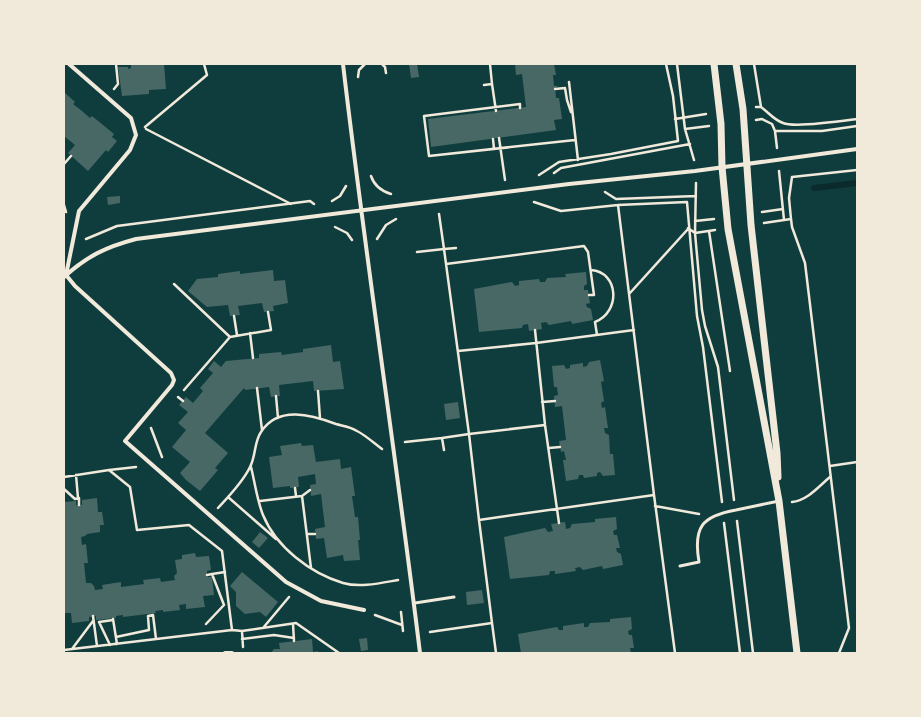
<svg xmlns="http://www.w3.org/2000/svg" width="921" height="717" viewBox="0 0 921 717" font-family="'PT Sans Narrow',sans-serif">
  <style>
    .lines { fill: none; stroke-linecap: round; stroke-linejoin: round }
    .stream { stroke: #0a2a2b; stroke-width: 6 }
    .building { fill: #486865 }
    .path { stroke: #f1e9da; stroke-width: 2.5 }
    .service { stroke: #f1e9da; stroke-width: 3 }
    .minor { stroke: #f1e9da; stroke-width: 4 }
    .tertiary { stroke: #f1e9da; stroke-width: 7 }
  </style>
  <rect width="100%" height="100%" fill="#0f3d3e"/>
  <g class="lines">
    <path class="stream" d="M814,188L857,183"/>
  </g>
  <path class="building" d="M131,64H164L166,89L149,90V94L122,96L118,67H128V69L131,68Z
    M409,64H417L419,77L411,78Z
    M515,64H554L556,75H553L554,86H558L555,88L556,98H559L562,119L554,120L556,130L431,147L428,119L526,107L522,74L516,75Z
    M64,92L75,102L73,104L82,111L90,118L92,116L114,134L112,137L117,141L108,152L106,150L88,171L68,153L75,145L64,136Z
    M120,196V203L108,205L107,197Z
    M273,270L274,281L285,280L288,303L273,306L274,311L264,312L262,303L238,306L240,315L230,316L228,305L207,307L188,291L197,279L218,277V274L240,271V274Z
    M586,272L587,284L584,286V290H588L590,303L586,304L587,307L591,309L593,320L572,324L571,321L549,325L546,322L541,323L542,329L529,331L528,324L523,325L522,328L479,332L474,289L512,282L515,286L519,285V281L539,279L540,282H545L547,278L566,277L565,274Z
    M331,345L333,362L340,361L344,389L314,391L313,381L279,385L280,396L271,397L269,387L245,390L244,388L205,433L228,453L215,468L218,470L200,491L186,480L180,473L190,462L172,447L186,430L178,423L188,412L179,405L186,397L193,403L203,391L200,388L213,373L208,369L214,361L221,367L226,361L259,358V354L281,352L282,355L303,352V349Z
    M600,360L604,381L601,382L604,401L601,403L602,408L605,407L608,428H604L605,433L609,435L610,454H613L615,475L603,476L600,472L597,473V476L584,478L583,475H579L578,479L566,481L563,460H566L564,451L561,452L559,441L566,440L562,406L555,407L554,396L558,395L557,387H554L552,366L564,365L566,369L570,368V365L583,363V367L587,366L589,362Z
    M458,402L460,418L446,420L444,404Z
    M301,443L302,446L313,445L316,462L340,459L341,469L351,467L355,496H352L355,517H358L360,540H358L360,560L344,561L343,555L327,558L324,538L316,539L315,529L325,527L321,494L311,496L310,485L316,484L315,474L298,477L299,487L290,488V486L273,488L269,457L282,455L280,446Z
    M97,498L98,512H102L104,525H100V532L87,534L85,536L81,537L82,545L86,544L88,563H84L86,583H91L94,586L95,590L103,589L102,585L121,582V587L144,584L143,580L160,578L161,582L175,580L174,576L177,573L175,560L182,559V555L195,553L196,557L209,556L211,570L207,571V577H212L214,595L203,596L205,607L186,609V604L179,605L180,610L163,612V610L155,611L156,613L123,617V615L116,616V618L96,620V616L89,617V621L72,623L71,613H64V502L76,501V505H82V500Z
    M616,517L617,529L613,531L614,535H617L620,548H616L617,552L621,554L623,565L603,569L602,566L583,570L580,567L575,568L576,571L555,574V571H550L549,575L510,579L504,537L545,528L548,532L553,531L551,524L565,522L566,529L570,528L572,524L595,522V519Z
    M260,532L268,538L259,548L252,542Z
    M242,572L278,602L266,617L260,612L245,614L236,606V592L230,586Z
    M482,590L484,603L467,605L466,592Z
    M631,617L632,629L628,631L629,635H632L634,648H630L631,653H521L518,634L557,627L559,630H563V626L584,623V627H588L590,623L610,622V619Z
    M367,638L368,650L361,651L359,639Z
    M312,639L313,652L318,651V653H271L274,649H280L279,643Z"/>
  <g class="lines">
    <path class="path" d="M382,64L385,67L386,73
      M677,64L685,129L694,160
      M754,64L761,107
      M358,77L359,70L365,64
      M569,82L578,160
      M492,84L496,111
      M484,85L492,84L490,64
      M114,89L118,84L116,64
      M555,89L565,88L567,100L571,112
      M756,107H761C768,112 774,120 783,123C795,128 842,121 857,119
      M520,108V104L424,116L429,156L575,140
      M675,119L706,114
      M756,120L762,119L772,124L775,131H822L857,126
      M145,127L207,75L204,64
      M146,129L291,204
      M685,129L709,126
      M775,131L777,148
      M499,138L505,180
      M493,139L494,149
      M64,164L71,156
      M779,171L784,220
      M554,173L561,168L690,144
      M539,175L559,162L611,154L678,141L673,96L666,64
      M371,176C374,185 381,191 391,194
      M696,183L695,233L702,310L705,326L718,367L734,500
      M605,192L616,199L696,196
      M332,201L340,196L346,186
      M534,202L561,211L618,205L687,202L697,316L703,347L722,502
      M64,205L66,212
      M618,205L654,495
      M762,212L783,209
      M791,219L792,227L805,263L849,628L839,653
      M695,221L714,219
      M764,223L791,219L789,198L792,177L857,170
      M335,227L347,233L352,240
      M688,228L695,233L715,230
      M709,231L730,371
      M86,239L117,226L310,201L314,204
      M377,239L386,225L396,219
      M456,248L444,249L469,434L545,425
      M417,252L444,249L439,214
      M446,264L584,246L588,252L594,295H589
      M591,270C619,272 621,312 595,322L597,335
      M174,284L230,337
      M630,293L688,229
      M234,316L237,335
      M535,330L545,425L559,523
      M250,333L253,358
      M458,351L536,343L634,330
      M257,388L262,430
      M184,390L230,337L271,330L268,312
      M318,391L320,418
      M276,396L278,418
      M178,397L183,401
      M542,402L555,401
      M151,428L162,457
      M405,442L442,438
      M549,448L560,447
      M444,450L442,438L469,434L479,520L654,495L675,653
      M830,466L857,462
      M251,467C255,483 257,500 263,515C276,547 310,573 343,583C360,588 381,583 398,580
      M109,470L136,467
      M76,475L78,498
      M64,477L109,470L130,487L137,530L189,525L222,551L232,630L64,650
      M295,488L296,496
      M64,489L75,499L79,498V505
      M302,496L310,490
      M228,497L276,539
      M260,501L302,496L311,568
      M792,502C807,501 819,486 830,477
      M655,506L699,514
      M218,508C229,496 243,482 250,467C256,456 254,442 261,432C278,405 312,415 336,424C343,426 351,427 357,431C365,435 374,443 382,449
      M479,520L492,623
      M737,521L753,653
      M724,523L740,653
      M307,534H315
      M212,574L225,572
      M401,612L403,631
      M375,615L402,625
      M93,616L97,646
      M113,619L117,644
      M206,624L224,605L212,574L207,575
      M293,624L294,641
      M263,628L289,597
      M232,630L242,631
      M430,632L492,623L496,653
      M116,637L149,630L148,616L153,615L156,639
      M242,639L274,635L294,638
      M110,645L99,622L113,620
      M243,647L242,631L296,623L339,653
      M72,649L93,621"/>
    <path class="service" d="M680,566L699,562C693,527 702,516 736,510C750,507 765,504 779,501
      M415,603L454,597"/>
    <path class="minor" d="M343,64C366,261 396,456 420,653
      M66,275L75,286L171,373L174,380L172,385L125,441L286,582L321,601L364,610
      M66,275L79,211L130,150L136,135L131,118L69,64
      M64,277C87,256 106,247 136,239L569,184L695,171L857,149
      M225,653H232"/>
    <path class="tertiary" d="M714,64L721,124L722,167L728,229L779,501L797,653
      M736,64L743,109L751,225L777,453L778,477"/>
  </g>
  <rect width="921" height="717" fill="none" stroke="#f1e9da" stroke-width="130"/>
</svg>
